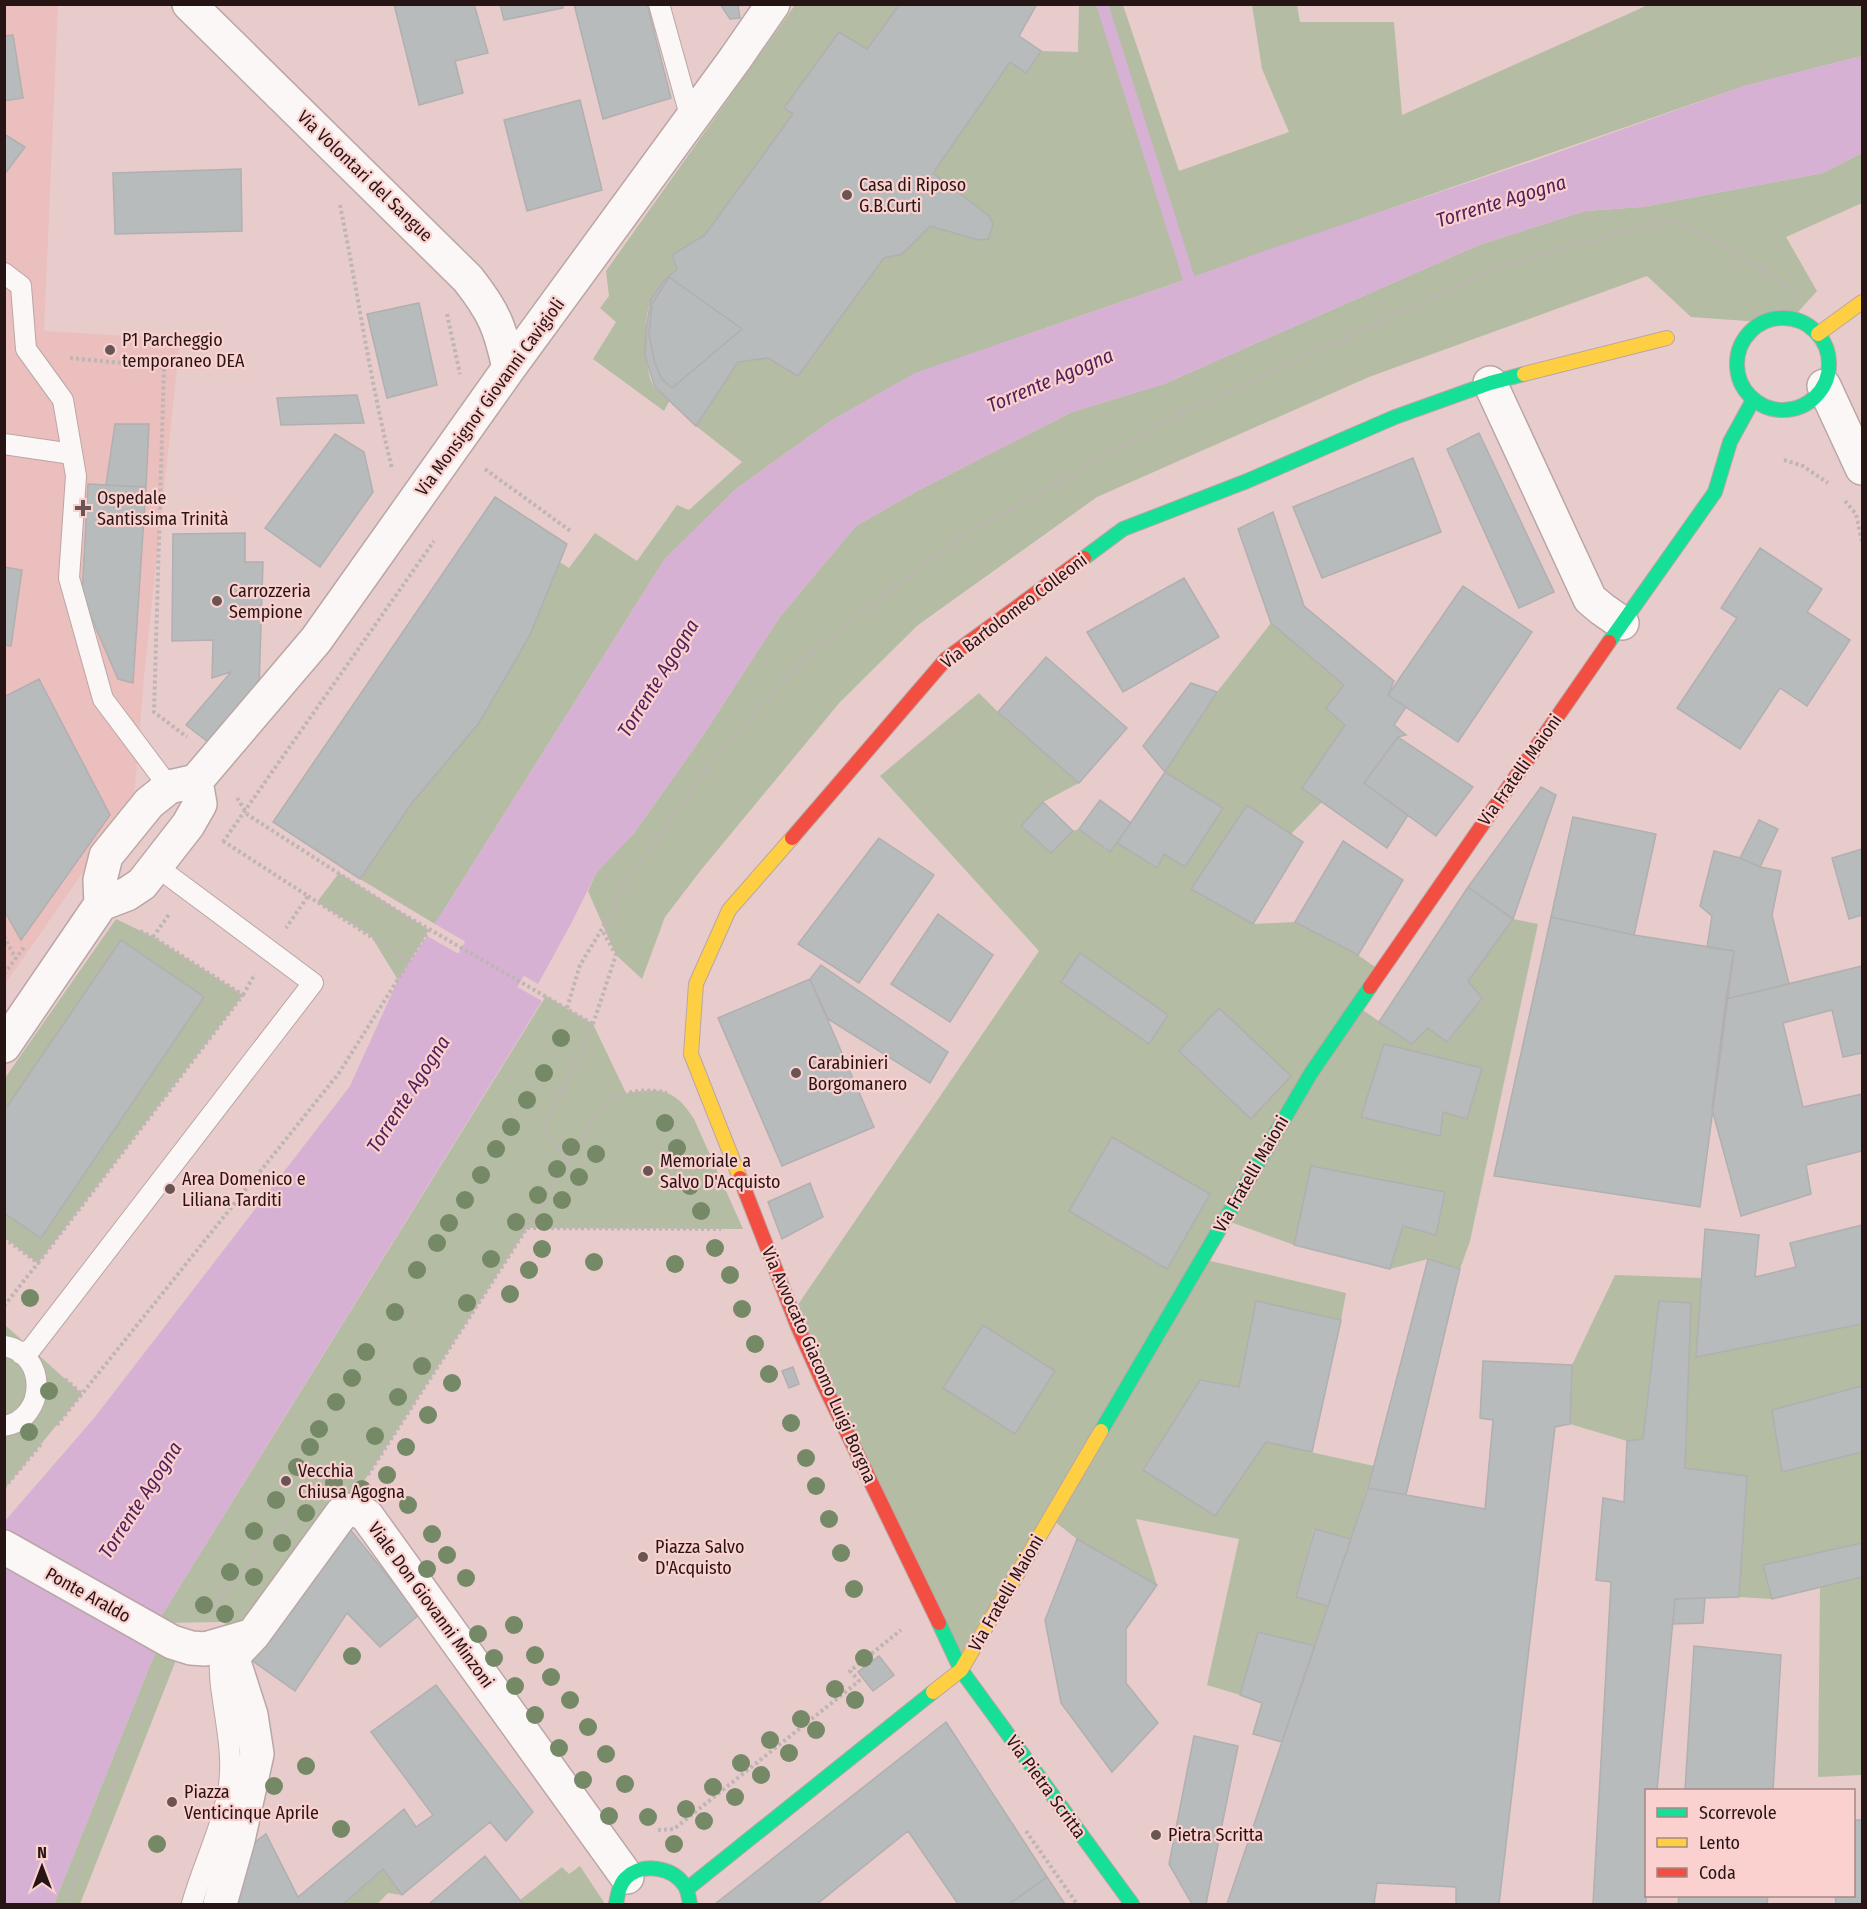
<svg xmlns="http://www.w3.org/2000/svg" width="1867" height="1909" viewBox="0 0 1867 1909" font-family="'Fira Sans Condensed',sans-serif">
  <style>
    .built { fill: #ebbfbd }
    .green { fill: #b4bca4 }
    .water { fill: #d6b1d3 }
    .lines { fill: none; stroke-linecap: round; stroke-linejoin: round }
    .stream { stroke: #d6b1d3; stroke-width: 12 }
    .river { stroke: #d6b1d3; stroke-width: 68 }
    .building { fill: #b7bbbc; stroke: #b1afb0; stroke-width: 1.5 }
    .lane-casing { stroke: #baa6a5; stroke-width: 22 }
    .street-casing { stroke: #baa6a5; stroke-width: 36 }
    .fast-casing { stroke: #baa6a5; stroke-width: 16 }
    .slow-casing { stroke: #baa6a5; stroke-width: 16 }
    .jam-casing { stroke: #baa6a5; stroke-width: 16 }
    .path { stroke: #bfb5b4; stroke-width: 4; stroke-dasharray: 3 3; stroke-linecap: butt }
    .lane { stroke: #fbf7f7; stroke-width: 20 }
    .street { stroke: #fbf7f7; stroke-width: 33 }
    .fast { stroke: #16e098; stroke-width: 14 }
    .slow { stroke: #ffcf43; stroke-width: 14 }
    .jam { stroke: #f24e42; stroke-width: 14 }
    .tree { fill: #758966 }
    .poi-dot { fill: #6a5555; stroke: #fad1cf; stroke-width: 2 }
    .labels { text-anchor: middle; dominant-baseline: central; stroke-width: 4.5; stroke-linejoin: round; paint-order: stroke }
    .street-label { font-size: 18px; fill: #271515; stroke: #fad1cf }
    .poi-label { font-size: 18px; fill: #271515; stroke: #fad1cf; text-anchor: start }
    .water-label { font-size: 20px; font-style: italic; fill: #52205a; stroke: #fad1cf }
  </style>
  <rect width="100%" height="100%" fill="#e7cccb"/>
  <path class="built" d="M5,5H58L44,331L180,339L144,677L134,799L5,984Z"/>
  <path class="green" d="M795,5H900L867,49L785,108L793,114L705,235L672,255L677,269C668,278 659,286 652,297C643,314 643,371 655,388C659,392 665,396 670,400L664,411L593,359L616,322L600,308L609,296L606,271Z
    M1079,5H1123L1179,171L1289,132L1262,69L1252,5H1297L1300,22H1394L1402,115L1648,5H1862V56L1744,86L916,373L832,420L736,489L664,560L435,924L360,879L412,803L479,723L560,562L569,568L595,533L637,561L677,505L689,510L742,462L696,426L738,362L768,358L798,376L884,258L902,254L930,226L979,240L988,239L993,224L989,216L933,173L1010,62L1026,73L1041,51L1078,52Z
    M1862,153V203L1786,237L1817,291L1790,321L1782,318L1775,323L1691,317L1647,276L1369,377L1097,497L918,625L840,702L701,870L665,917L642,979L616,955L588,891L596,873L634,833L700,740L779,618L856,526L919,490L1072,412L1164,384L1479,245L1585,211L1642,207L1823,173Z
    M1271,623L1344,685L1326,708L1345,725L1302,788L1322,802L1291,834L1192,889L1253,924L1295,922L1358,955L1381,971L1357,1006L1412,1044L1428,1028L1448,1042L1482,998L1468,981L1513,919L1538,924L1470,1241L1460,1269L1428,1259L1390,1269L1403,1226L1436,1234L1445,1192L1311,1167L1294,1245L1225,1220L1202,1259L1346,1293L1341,1320L1256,1301L1239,1387L1200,1380L1143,1469L1215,1516L1266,1442L1374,1466L1351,1539L1314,1529L1296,1597L1328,1606L1315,1646L1240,1695L1207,1685L1239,1539L1136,1519L1157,1585L1077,1539L1050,1518L961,1670L793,1312L1039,951L880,776L979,693L998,712L1079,783L1043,802L1022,825L1051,853L1073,831L1079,829L1109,852L1117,843L1156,868L1164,854L1185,867L1223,808L1165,772L1217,692Z
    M339,873L429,930L398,980L371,936L317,902Z
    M116,919L153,937L243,995L38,1263L5,1238V1213L41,1237L204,997L121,940L5,1111V1078Z
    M546,996L593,1024L626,1093C661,1088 674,1088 694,1119L743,1229L527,1228L368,1475L253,1635L222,1622L157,1623Z
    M1615,1275L1702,1278L1696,1357L1862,1324V1775L1818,1777L1820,1588L1772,1599L1739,1597L1747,1476L1685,1468L1691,1303L1659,1302L1643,1439L1627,1441L1570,1424L1572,1365Z
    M5,1325L82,1394L5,1488Z
    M157,1648L176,1660L80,1904H54Z
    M580,1866L605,1904H523L520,1900L562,1867L569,1874Z
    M383,1869L402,1895L388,1893L377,1904H343Z"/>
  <path class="water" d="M1862,56V153L1823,173L1642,207L1585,211L1479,245L1164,384L1072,412L919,490L856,526L779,618L700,740L634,833L596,873L572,922L538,984L435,924L664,560L736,489L832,420L915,373L1182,281L1267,250L1536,160L1744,86Z
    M427,936L542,1001L157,1623L5,1531L4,1522L95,1417L350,1086L398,980Z
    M4,1563L157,1648L54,1904H5Z"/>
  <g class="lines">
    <path class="stream" d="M1102,4L1193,292"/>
    <path class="river" d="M438,1048L481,982L541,879"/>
  </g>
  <path class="building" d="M394,4H474L488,53L455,61L463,93L419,105Z
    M500,4H562L563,8L504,20Z
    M574,4H647L671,98L603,119Z
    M720,4H745L738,6L740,18L730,19Z
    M900,4H1037L1019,36L1041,51L1026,73L1010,62L933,173L989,216L993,224L988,239L979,240L930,226L902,254L884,258L798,376L768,358L738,362L696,426L655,387L645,356L646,330L651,299L663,282L677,269L672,255L705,235L793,114L784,108L839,32L867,49Z
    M13,35L23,98L4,101V36Z
    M580,100L602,190L527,211L504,120Z
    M4,134L25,147L4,175Z
    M241,169L242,231L115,234L113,173Z
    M669,277L742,329L672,388L661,378L655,363L649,335L652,304Z
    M419,303L437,385L387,398L367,314Z
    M357,395L364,423L281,425L277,398Z
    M115,424H149L146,487L106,485Z
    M1479,433L1554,592L1519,608L1447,449Z
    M335,434L364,452L373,492L320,567L265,528Z
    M1413,458L1441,532L1322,578L1293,507Z
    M88,484L146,487L133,683L118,679L82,596Z
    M495,497L567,544L530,635L479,723L412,803L360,879L273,822Z
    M1273,512L1304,606L1394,681L1388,695L1406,707L1394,725L1406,735L1398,737L1364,783L1408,815L1387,848L1302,788L1345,725L1326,708L1344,685L1271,623L1238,529Z
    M245,533V562H263L259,689L213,746L186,725L231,672L212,678L213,640L172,641L173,534Z
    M1760,548L1822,589L1807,612L1850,640L1807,706L1780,688L1740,749L1677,708L1737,618L1721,608Z
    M4,567L22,570L11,646L4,645Z
    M1184,578L1219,637L1123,692L1087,632Z
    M1463,586L1532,632L1458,742L1388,695Z
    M1046,657L1127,728L1079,783L998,712Z
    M39,679L110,815L21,940L4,910V697Z
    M1191,683L1217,692L1165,772L1143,746Z
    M1398,737L1473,787L1436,836L1364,783Z
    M1165,772L1223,808L1185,867L1164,854L1157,868L1117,843Z
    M1541,787L1556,795L1513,919L1468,887Z
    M1100,800L1131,823L1110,852L1079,829Z
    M1043,802L1073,831L1051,853L1021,826Z
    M1247,805L1303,842L1253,924L1191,889Z
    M1573,817L1656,834L1634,935L1551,917Z
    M1759,820L1778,829L1760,867L1740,858Z
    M879,838L934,875L859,983L798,944Z
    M1343,841L1403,880L1358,955L1295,922Z
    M1862,849V915L1849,919L1832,858Z
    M1714,851L1740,858L1760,867L1781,871L1772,915L1789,984L1726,999L1734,951L1707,947L1712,916L1700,906Z
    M1468,887L1513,919L1468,981L1482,998L1447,1042L1428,1028L1412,1044L1379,1022Z
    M938,914L993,955L950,1022L891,984Z
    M1551,917L1634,935L1734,951L1700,1207L1494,1176Z
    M121,940L204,997L41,1238L4,1213V1111Z
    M1080,953L1168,1015L1149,1044L1061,982Z
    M821,965L948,1052L930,1083L828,1019L810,979Z
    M1862,966V1053L1843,1057L1832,1010L1783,1023L1803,1107L1862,1094V1151L1806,1165L1811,1194L1741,1216L1712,1109L1726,999Z
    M810,979L874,1127L782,1166L718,1018Z
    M1219,1008L1291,1076L1251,1119L1179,1051Z
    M1384,1044L1482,1068L1467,1119L1443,1112L1440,1136L1361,1117Z
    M1112,1137L1210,1194L1167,1269L1069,1211Z
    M1311,1166L1445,1192L1436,1235L1403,1226L1390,1269L1294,1245Z
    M810,1183L823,1217L782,1239L768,1202Z
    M1862,1225V1324L1696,1357L1705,1229L1759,1235L1755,1277L1796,1267L1790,1243Z
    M1428,1259L1460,1269L1406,1495L1368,1488Z
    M1256,1301L1341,1320L1312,1452L1266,1442L1215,1516L1143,1470L1200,1380L1239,1387Z
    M1659,1301L1691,1303L1685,1468L1747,1476L1739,1597L1675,1599L1657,1790H1646V1904H1593L1611,1582L1596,1580L1603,1498L1624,1502L1627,1441L1643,1439Z
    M983,1325L1055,1371L1015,1434L943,1388Z
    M1483,1361L1572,1365L1570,1424L1555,1427L1499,1904H1456V1887L1377,1883L1374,1904H1227L1368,1488L1485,1509L1493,1420L1480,1418Z
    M793,1367L799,1384L789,1388L782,1371Z
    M1862,1386V1452L1782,1472L1772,1410Z
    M345,1523L419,1615L380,1647L347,1613L295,1691L247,1657Z
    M1315,1529L1351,1539L1328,1606L1296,1597Z
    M1077,1539L1157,1585L1126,1629V1683L1158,1723L1112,1772L1061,1703L1045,1620Z
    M1862,1543V1577L1772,1599L1763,1565Z
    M1705,1598L1703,1623L1673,1624L1675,1599Z
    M1258,1632L1315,1646L1282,1742L1253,1734L1262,1703L1240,1695Z
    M1694,1646L1781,1655L1773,1790H1685Z
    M879,1656L894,1675L873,1691L858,1672Z
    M436,1685L533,1812L506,1841L490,1822L402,1895L383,1869L343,1904H229L240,1853L266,1834L298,1897L404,1809L416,1827L433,1815L371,1732Z
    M946,1722L1047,1877L1009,1904H958L908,1831L817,1904H715Z
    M1194,1736L1238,1746L1206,1904H1192L1169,1864Z
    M1854,1820H1862V1904H1836L1835,1896H1854Z
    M485,1856L523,1904H429Z
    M1047,1877L1065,1904H1009Z
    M1679,1896H1768L1767,1904H1678Z"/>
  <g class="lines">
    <defs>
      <path id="lane" d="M659,4L691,119
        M4,273L21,286L26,349L63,400L76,476L69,578L103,699L169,787
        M4,444L72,454
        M4,1346C48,1353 47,1419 4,1426
        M21,1354L31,1349L313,983L156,866
        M192,1904C203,1864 223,1827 229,1785C233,1753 226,1725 222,1693C219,1678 220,1662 219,1647"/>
      <path id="street" d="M189,4L468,279C494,312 500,327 509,368
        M1490,383L1590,599L1602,609L1622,623
        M1824,386L1862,468
        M196,781L316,640L509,368L735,59L773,4
        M4,1046L101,904L127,894L142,884L188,825L200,804L196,781L169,787L149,803L106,856L100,880L101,904
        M4,1547L172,1642L191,1648L205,1649L253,1635L342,1513L356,1509L367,1516L627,1877
        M220,1904L238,1840L257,1754L251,1715L234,1662L236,1653L253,1635"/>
      <path id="fast" d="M1737 364a46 46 0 1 1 92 0a46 46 0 1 1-92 0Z
        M1084,558L1123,529L1247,481L1395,417L1490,383L1524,374
        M1609,642L1715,492L1730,442L1753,400
        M1101,1431L1311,1073L1370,987
        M939,1623L961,1670L1132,1904
        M687,1889L933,1692
        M616,1904C618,1894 619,1885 626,1878C643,1862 673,1867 685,1886C688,1891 689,1898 690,1904"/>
      <path id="slow" d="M1818,334L1862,302
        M1524,374L1667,338
        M740,1178L691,1054L696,984L729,910L792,838
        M933,1692L961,1670L1101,1431"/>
      <path id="jam" d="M792,838L946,659L1084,558
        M1370,987L1609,642
        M740,1178L798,1327L823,1383L939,1623"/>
    </defs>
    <use href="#lane" class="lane-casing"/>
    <use href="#street" class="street-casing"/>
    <use href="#fast" class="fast-casing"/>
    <use href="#slow" class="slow-casing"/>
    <use href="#jam" class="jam-casing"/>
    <path class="path" d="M340,205C358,293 370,381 392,468
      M447,314L460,374
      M70,358L164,367L154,712L187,737
      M1784,460L1803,466L1828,483
      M485,469L572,532
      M1845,501L1856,514L1862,541
      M237,798L248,815L352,882L396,910L593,1024
      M223,841L308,896L286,928
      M223,842L434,541
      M308,896L410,962
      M4,936L16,959
      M153,937L170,913
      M4,974L25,946
      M243,995L255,974
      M567,1008L580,965L602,929L620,891L720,749L817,647L964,535L1174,417L1494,269L1647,224L1670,222L1691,228L1781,281L1800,302
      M568,1160L543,1129L591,1030L616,955L602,930
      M527,1228L721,1229
      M4,1238L38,1263L243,995L153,937L138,930
      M4,1306L38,1263
      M65,1379L82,1394
      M57,1425L339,1073L429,930
      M368,1475L527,1228L602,1105C620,1092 645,1087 667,1093
      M319,1483L327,1474H340
      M4,1488L43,1442
      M211,1608L296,1509
      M658,1830L674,1829L859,1681L850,1671L901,1630
      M1026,1831L1077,1904
      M66,1904L159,1674"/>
    <use href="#lane" class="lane"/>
    <use href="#street" class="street"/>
    <use href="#fast" class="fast"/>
    <use href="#slow" class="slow"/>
    <use href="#jam" class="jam"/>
  </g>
  <g class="tree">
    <circle cx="561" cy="1038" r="9"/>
    <circle cx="544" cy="1073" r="9"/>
    <circle cx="527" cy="1100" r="9"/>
    <circle cx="665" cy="1123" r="9"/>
    <circle cx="511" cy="1127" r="9"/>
    <circle cx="571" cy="1147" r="9"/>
    <circle cx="677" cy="1148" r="9"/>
    <circle cx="496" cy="1149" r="9"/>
    <circle cx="596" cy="1154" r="9"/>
    <circle cx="557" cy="1169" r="9"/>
    <circle cx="481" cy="1175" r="9"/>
    <circle cx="579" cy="1177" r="9"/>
    <circle cx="690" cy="1186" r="9"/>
    <circle cx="538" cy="1195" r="9"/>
    <circle cx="465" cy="1200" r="9"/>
    <circle cx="562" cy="1200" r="9"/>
    <circle cx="701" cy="1211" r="9"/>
    <circle cx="516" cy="1222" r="9"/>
    <circle cx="544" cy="1222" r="9"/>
    <circle cx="449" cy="1223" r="9"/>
    <circle cx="437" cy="1243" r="9"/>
    <circle cx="715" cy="1248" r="9"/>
    <circle cx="542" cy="1249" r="9"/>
    <circle cx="491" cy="1259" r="9"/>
    <circle cx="594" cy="1262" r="9"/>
    <circle cx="675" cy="1264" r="9"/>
    <circle cx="417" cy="1270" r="9"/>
    <circle cx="529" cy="1270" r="9"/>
    <circle cx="730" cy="1275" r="9"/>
    <circle cx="510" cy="1294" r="9"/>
    <circle cx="30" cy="1298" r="9"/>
    <circle cx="467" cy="1303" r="9"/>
    <circle cx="742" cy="1309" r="9"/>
    <circle cx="395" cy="1312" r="9"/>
    <circle cx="755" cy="1344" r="9"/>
    <circle cx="366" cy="1352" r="9"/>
    <circle cx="422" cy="1366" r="9"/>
    <circle cx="769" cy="1374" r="9"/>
    <circle cx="352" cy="1378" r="9"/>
    <circle cx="452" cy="1383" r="9"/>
    <circle cx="49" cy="1391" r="9"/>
    <circle cx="398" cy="1397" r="9"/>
    <circle cx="336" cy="1402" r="9"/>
    <circle cx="428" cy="1415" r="9"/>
    <circle cx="791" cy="1423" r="9"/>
    <circle cx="319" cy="1429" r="9"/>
    <circle cx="29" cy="1432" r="9"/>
    <circle cx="375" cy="1436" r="9"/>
    <circle cx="310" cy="1447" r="9"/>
    <circle cx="406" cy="1447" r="9"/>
    <circle cx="806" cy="1458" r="9"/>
    <circle cx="297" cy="1467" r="9"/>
    <circle cx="387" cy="1475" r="9"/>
    <circle cx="334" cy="1483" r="9"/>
    <circle cx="816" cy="1486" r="9"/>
    <circle cx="362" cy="1489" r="9"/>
    <circle cx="276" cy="1500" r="9"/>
    <circle cx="408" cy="1505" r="9"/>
    <circle cx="306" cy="1513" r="9"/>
    <circle cx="829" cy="1519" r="9"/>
    <circle cx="254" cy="1531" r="9"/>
    <circle cx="432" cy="1534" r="9"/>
    <circle cx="282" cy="1543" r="9"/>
    <circle cx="841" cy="1553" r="9"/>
    <circle cx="447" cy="1555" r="9"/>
    <circle cx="427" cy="1569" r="9"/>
    <circle cx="230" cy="1572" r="9"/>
    <circle cx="254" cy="1577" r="9"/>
    <circle cx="466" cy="1578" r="9"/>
    <circle cx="854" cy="1589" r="9"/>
    <circle cx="204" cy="1605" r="9"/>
    <circle cx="225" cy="1614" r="9"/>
    <circle cx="514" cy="1625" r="9"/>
    <circle cx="478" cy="1634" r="9"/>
    <circle cx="535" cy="1655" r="9"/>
    <circle cx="352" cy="1656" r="9"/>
    <circle cx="494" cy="1658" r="9"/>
    <circle cx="864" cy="1658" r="9"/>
    <circle cx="551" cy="1677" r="9"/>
    <circle cx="515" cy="1686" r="9"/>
    <circle cx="835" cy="1689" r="9"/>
    <circle cx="570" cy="1700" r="9"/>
    <circle cx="855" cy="1700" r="9"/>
    <circle cx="535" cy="1715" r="9"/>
    <circle cx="801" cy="1719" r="9"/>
    <circle cx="588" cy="1727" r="9"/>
    <circle cx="816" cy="1730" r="9"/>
    <circle cx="770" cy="1740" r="9"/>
    <circle cx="559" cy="1748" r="9"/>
    <circle cx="789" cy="1753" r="9"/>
    <circle cx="606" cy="1754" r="9"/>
    <circle cx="741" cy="1763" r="9"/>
    <circle cx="306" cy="1766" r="9"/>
    <circle cx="761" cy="1775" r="9"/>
    <circle cx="583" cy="1780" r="9"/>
    <circle cx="625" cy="1784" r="9"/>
    <circle cx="274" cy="1786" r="9"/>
    <circle cx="713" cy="1787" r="9"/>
    <circle cx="735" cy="1797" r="9"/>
    <circle cx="686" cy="1809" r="9"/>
    <circle cx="609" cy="1816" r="9"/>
    <circle cx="648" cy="1817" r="9"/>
    <circle cx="704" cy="1821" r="9"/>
    <circle cx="341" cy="1829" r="9"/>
    <circle cx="157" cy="1844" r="9"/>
    <circle cx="674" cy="1844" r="9"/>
  </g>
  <g class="poi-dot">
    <circle cx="847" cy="195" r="6"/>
    <circle cx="110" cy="350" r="6"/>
    <path d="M80 499h6v6h6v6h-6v6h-6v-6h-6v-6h6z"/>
    <circle cx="217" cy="601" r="6"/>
    <circle cx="796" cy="1073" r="6"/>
    <circle cx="648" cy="1171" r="6"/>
    <circle cx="170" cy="1189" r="6"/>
    <circle cx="286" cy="1481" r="6"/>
    <circle cx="643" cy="1557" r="6"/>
    <circle cx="172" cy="1802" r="6"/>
    <circle cx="1156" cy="1835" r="6"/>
  </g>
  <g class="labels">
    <g class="street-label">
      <text transform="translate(365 176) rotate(44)">Via Volontari del Sangue</text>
      <text transform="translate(490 397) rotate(-54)">Via Monsignor Giovanni Cavigioli</text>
      <text transform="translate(1014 611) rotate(-37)">Via Bartolomeo Colleoni</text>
      <text transform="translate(1520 770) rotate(-55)">Via Fratelli Maioni</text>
      <text transform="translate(1251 1174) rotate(-60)">Via Fratelli Maioni</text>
      <text transform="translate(819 1365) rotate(66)">Via Avvocato Giacomo Luigi Borgna</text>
      <text transform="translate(1006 1593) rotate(-60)">Via Fratelli Maioni</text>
      <text transform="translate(88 1595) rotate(29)">Ponte Araldo</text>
      <text transform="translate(431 1605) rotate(54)">Viale Don Giovanni Minzoni</text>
      <text transform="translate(1046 1787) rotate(54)">Via Pietra Scritta</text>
    </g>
    <g class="poi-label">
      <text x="859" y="185">Casa di Riposo<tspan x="859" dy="21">G.B.Curti</tspan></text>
      <text x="122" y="340">P1 Parcheggio<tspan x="122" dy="21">temporaneo DEA</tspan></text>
      <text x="97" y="498">Ospedale<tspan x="97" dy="21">Santissima Trinità</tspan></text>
      <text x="229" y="591">Carrozzeria<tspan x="229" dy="21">Sempione</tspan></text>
      <text x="808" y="1063">Carabinieri<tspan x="808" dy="21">Borgomanero</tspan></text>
      <text x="660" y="1161">Memoriale a<tspan x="660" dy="21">Salvo D'Acquisto</tspan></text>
      <text x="182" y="1179">Area Domenico e<tspan x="182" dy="21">Liliana Tarditi</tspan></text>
      <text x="298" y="1471">Vecchia<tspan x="298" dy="21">Chiusa Agogna</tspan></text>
      <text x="655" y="1547">Piazza Salvo<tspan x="655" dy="21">D'Acquisto</tspan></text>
      <text x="184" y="1792">Piazza<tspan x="184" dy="21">Venticinque Aprile</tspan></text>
      <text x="1168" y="1835">Pietra Scritta</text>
    </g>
    <g class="water-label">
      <text transform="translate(1501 201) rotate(-17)">Torrente Agogna</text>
      <text transform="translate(1050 380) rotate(-23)">Torrente Agogna</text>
      <text transform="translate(658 678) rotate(-58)">Torrente Agogna</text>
      <text transform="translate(408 1094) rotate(-57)">Torrente Agogna</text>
      <text transform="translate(140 1500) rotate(-57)">Torrente Agogna</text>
    </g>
  </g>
  <rect width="1867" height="1909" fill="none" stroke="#271515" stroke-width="12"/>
  <rect x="1645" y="1789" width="210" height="108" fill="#fad1cf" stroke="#a68685" stroke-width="1.5"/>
  <rect x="1657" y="1808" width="30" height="9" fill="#16e098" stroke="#a68685" stroke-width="1.5"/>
  <text x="1699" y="1819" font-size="18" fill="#271515">Scorrevole</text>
  <rect x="1657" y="1838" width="30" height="9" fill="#ffcf43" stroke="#a68685" stroke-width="1.5"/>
  <text x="1699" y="1849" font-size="18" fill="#271515">Lento</text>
  <rect x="1657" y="1868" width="30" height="9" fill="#f24e42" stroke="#a68685" stroke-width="1.5"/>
  <text x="1699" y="1879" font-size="18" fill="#271515">Coda</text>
  <g transform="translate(42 1867)" stroke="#fad1cf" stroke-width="4.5" paint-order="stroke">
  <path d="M0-4.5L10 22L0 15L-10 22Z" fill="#271515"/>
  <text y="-9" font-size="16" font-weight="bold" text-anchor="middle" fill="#271515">N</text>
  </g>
</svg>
